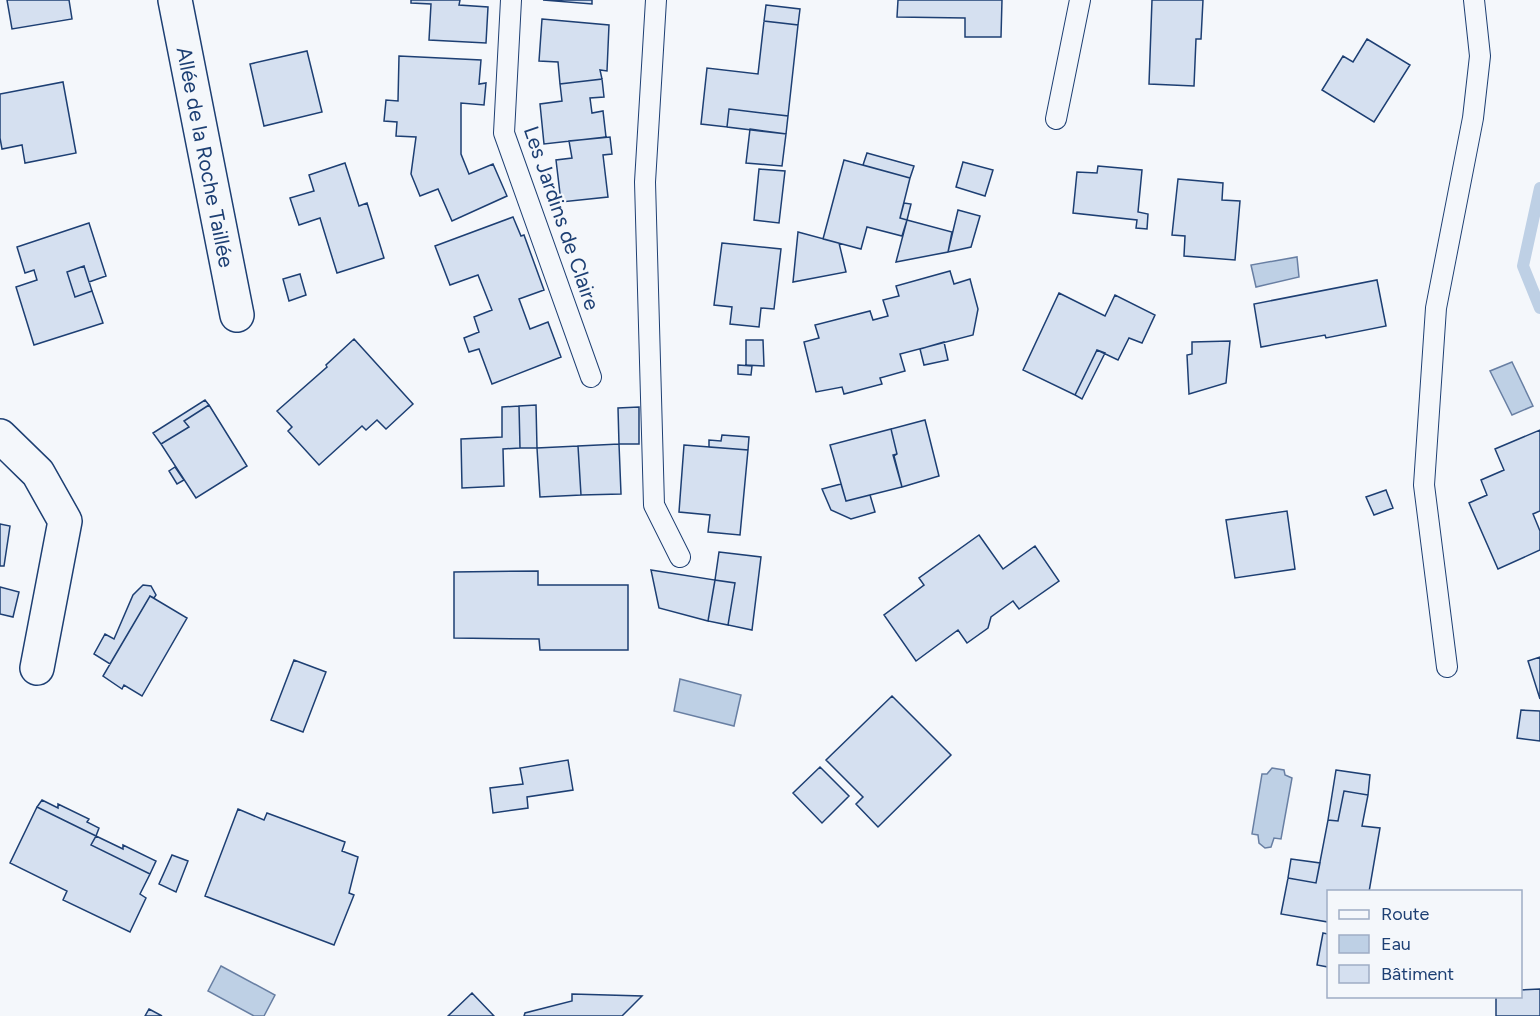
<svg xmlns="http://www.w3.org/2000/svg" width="1540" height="1016" viewBox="0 0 1540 1016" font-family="Figtree,sans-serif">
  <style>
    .water { fill: #bed0e5; stroke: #687fa3; stroke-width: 1.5 }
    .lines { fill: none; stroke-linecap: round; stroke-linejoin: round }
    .stream { stroke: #bed0e5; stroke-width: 12 }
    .building { fill: #d5e0f0; stroke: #1d3f73; stroke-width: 1.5 }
    .lane-casing { stroke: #1d3f73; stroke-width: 22 }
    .street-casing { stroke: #1d3f73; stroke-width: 36 }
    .lane { stroke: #f4f7fb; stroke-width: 20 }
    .street { stroke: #f4f7fb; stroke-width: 33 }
    .labels { text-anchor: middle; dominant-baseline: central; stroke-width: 4.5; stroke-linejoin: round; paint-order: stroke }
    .street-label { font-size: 21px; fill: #1d3f73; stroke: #f4f7fb }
  </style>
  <rect width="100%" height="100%" fill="#f4f7fb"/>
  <path class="water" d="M1297,257L1299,277L1256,287L1251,265Z
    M1512,362L1533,406L1512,415L1490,371Z
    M680,679L741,695L734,726L674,711Z
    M1272,768L1284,770L1285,775L1292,778L1281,839L1274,838L1271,847L1265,848L1259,843L1258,835L1252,834L1262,774H1267Z
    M221,966L275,995L264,1016H254L208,991Z"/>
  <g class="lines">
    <path class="stream" d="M1540,188L1523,266L1540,308"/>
  </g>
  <path class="building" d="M7,0H69L72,19L12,29Z
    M411,0H460L459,5L488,7L486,43L429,40L431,4L411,3Z
    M543,0H592V4Z
    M898,0H1002L1001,37H965V18L897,17Z
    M1152,0H1203L1201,39H1196L1194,86L1149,84Z
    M766,5L800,9L798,25L764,21Z
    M542,19L609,25L607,71L600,70L602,79L560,84L558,62L539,61Z
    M764,21L798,25L788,116L729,109L727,127L701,124L707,68L758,74Z
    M1367,39L1410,65L1374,122L1322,90L1343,56L1353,62Z
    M307,51L322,112L264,126L250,64Z
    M399,56L481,60L479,84L486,83L484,105L461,103V154L469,174L493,164L507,196L452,221L438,189L420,196L411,174L416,137L396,136L397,122L384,121L386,100L398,101Z
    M602,79L604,97L590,98L592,113L603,111L606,137L544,144L540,104L562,101L560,84Z
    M63,82L76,153L25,163L22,145L2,149L0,138V94Z
    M729,109L788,116L786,134L727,127Z
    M750,129L786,134L782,166L746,163Z
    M610,137L612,154L603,155L608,197L561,202L556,160L572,158L569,141Z
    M867,153L914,166L910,178L863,165Z
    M844,160L910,178L900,218L907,220L902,236L867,227L861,249L823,239Z
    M963,162L993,170L985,196L956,187Z
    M345,163L359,206L367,203L384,258L337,273L320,218L299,225L290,198L314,191L309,175Z
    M1098,166L1142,170L1138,212L1148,214L1147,229L1136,228L1137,220L1073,213L1077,172L1097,173Z
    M759,169L785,171L779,223L754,220Z
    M1178,179L1223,183L1222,200L1240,201L1235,260L1184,256L1185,236L1172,235Z
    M904,203L911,204L907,220L900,218Z
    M958,210L980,216L971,247L948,252Z
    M513,217L521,236L524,235L544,290L519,299L530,329L548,322L561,357L492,384L479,349L469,352L464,338L479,332L474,317L492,310L478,275L450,285L435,246Z
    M907,220L952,232L948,252L896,262Z
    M89,223L106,276L89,282L84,266L67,272L75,297L92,291L103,323L34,345L16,287L37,280L34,270L25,273L17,247Z
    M798,232L839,243L846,272L793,282Z
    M722,243L781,249L774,309L761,308L759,327L730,324L732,307L714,305Z
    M84,266L92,291L75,297L67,272Z
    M950,271L954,284L970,279L978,309L973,335L900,354L905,371L880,378L882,384L844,394L842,387L816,392L804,342L819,338L815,325L870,311L873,320L888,316L883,300L899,296L896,286Z
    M300,274L306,295L289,301L283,279Z
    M1377,280L1386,326L1326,338L1325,335L1261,347L1254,304Z
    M1059,293L1105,316L1115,295L1155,315L1142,343L1129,338L1118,360L1097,350L1075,395L1023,370Z
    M354,339L413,404L386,429L377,420L366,430L362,426L319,465L288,431L292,427L277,411L327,367L326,365Z
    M746,340H763L764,366L746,365Z
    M1230,341L1226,383L1189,394L1187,355L1192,354V342Z
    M944,342L948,360L924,365L920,349Z
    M1097,350L1105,353L1082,399L1075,395Z
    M738,365L752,366L751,375L738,374Z
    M205,400L209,405L184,421L189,427L161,444L153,433Z
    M209,405L247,466L196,498L161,444L189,427L184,421Z
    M536,405L537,448H520L519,406Z
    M519,406L520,448L503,449L504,486L462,488L461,439L502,437V407Z
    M639,407V444H619L618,408Z
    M925,420L939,476L902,487L894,456L897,454L891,429Z
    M891,429L897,454L893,455L902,487L846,501L830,445Z
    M1540,430V511L1533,514L1540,531V550L1498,569L1469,503L1487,495L1481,480L1504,470L1495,449Z
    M722,435L749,437L748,450L709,447V440L721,441Z
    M619,444L621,494L581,495L578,446Z
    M684,445L748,450L740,535L708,532L710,515L679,512Z
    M578,446L581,495L540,497L537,448Z
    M175,467L184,480L177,484L169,471Z
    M841,484L846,501L870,495L875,512L851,519L831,510L822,489Z
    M1386,490L1393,508L1374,515L1366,497Z
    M1287,511L1295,569L1235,578L1226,520Z
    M0,524L10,526L4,566H0Z
    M979,535L1003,569L1035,546L1059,581L1019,609L1013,601L991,617L988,628L967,643L958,630L916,661L884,615L924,585L919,578Z
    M719,552L761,557L752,630L728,625L735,583L715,580Z
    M651,570L715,580L708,621L659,608Z
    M538,571V585H628V650H540L539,639L454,638V572Z
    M715,580L735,583L728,625L708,621Z
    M143,585L151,586L156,595L154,598L150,596L110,664L94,654L105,634L114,639L133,595Z
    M0,587L19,592L13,617L0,614Z
    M150,596L187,618L142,696L124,685L122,689L103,676Z
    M1540,657V699L1528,661Z
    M294,660L326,672L303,732L271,720Z
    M892,696L951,755L878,827L856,804L863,797L826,760Z
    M1521,710L1540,711V741L1517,738Z
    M568,760L573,790L527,797L528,808L493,813L490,788L523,784L520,768Z
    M820,767L849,796L822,823L793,793Z
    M1336,770L1370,775L1368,795L1344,791L1338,821L1328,820Z
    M1344,791L1368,795L1362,826L1380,828L1369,892H1328V922L1281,914L1288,878L1316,883L1328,820L1338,821Z
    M42,800L58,808V804L89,819L87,822L99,828L96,836L37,807Z
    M37,807L96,836L91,845L150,874L140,894L146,898L130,932L63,900L67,891L10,863Z
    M238,809L264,820L267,813L345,842L342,851L358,857L349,893L354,895L334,945L205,896Z
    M96,836L123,849V845L156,861L150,874L91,845Z
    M172,855L188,861L176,892L159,884Z
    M1291,859L1320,863L1316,883L1288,878Z
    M1323,933L1328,934V967L1317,965Z
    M1540,989V1016H1496V996H1520V990Z
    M472,993L494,1016H448Z
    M572,994L642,996L622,1016H524L525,1013L572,1001Z
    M149,1009L162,1016H145Z"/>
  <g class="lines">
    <defs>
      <path id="lane" d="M511,0L504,133L591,377
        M656,0L645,182L654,505L680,557
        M1056,119L1080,0
        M1447,667L1424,485L1436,308L1473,118L1480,56L1474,0"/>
      <g id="street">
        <path id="s1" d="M175,0L237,315"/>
        <path d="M0,436L38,473L65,521L37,668"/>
      </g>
    </defs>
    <use href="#lane" class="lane-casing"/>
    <use href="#street" class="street-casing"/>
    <use href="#lane" class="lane"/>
    <use href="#street" class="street"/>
  </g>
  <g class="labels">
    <g class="street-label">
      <text stroke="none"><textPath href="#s1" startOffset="160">Allée de la Roche Taillée</textPath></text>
      <text transform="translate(562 218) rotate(71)">Les Jardins de Claire</text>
    </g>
  </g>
  <rect x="1327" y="890" width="195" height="108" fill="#f4f7fb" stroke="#9eadc5" stroke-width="1.5"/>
  <rect x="1339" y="910" width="30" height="9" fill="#f4f7fb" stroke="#9eadc5" stroke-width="1.5"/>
  <text x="1381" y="920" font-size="18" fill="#1d3f73">Route</text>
  <rect x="1339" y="935" width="30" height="18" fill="#bed0e5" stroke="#9eadc5" stroke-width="1.5"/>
  <text x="1381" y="950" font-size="18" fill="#1d3f73">Eau</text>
  <rect x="1339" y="965" width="30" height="18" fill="#d5e0f0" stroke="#9eadc5" stroke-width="1.5"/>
  <text x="1381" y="980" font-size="18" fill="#1d3f73">Bâtiment</text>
</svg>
